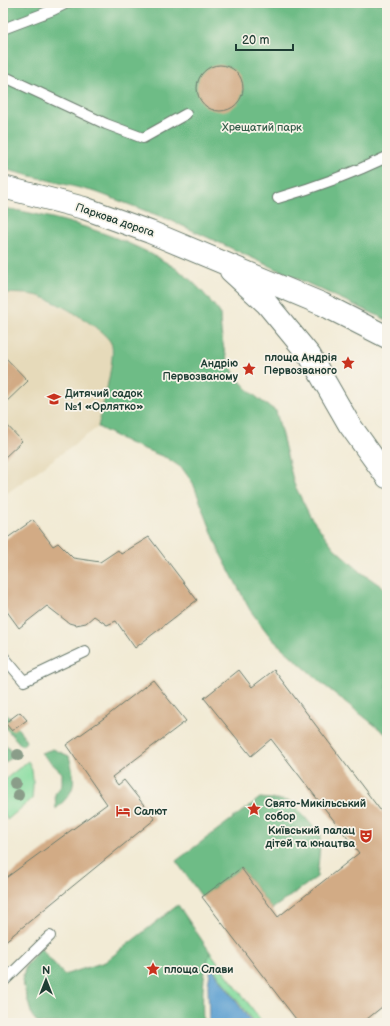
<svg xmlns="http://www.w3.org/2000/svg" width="390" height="1026" viewBox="0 0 390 1026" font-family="'Balsamiq Sans',sans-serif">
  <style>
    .built { fill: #e6daba }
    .green { fill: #88dda0; stroke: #548d6a }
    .forest { fill: #6ebc86; stroke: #467c5d }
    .water { fill: #5da0d1; stroke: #3e6e82 }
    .building { fill: #d2ab85 }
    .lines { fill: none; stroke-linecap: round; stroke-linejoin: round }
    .service-casing { stroke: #697a6c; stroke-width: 12 }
    .secondary-casing { stroke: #697a6c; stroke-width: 24 }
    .service { stroke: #fff; stroke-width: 10 }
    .secondary { stroke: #fff; stroke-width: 22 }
    .tree { fill: #8a9d89 }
    .labels { text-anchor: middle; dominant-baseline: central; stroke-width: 3.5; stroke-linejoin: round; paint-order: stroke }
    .park-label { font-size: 11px; fill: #345d4a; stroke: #f7f3e8 }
    .street-label { font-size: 11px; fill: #1f3d34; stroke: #f7f3e8 }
    .poi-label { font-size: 11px; font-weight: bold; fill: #1f3d34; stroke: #f7f3e8; text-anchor: start }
  </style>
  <rect width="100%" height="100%" fill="#f7f3e8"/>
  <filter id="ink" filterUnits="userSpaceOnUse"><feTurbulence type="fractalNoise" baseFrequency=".025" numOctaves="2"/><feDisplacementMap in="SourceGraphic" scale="8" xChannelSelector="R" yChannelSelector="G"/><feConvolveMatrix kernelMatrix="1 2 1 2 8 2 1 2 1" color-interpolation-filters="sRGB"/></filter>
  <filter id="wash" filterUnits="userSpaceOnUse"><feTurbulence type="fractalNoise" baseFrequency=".012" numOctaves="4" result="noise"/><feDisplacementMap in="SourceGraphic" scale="16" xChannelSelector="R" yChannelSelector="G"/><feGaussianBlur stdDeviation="0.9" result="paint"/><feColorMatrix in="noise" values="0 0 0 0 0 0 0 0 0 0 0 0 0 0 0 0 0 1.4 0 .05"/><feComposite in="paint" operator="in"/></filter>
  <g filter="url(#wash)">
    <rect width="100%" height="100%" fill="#f2ebd5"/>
    <path class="built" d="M3,293L35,295L74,313L104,334L111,343V371L98,427L3,496Z"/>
    <path class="green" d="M28,761C35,771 33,788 32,799L7,820L3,810V781Z
      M210,952L263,1023H254L207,960Z"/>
    <path class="forest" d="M3,3H387V320L170,220L96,192L3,169Z
      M3,208C58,217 119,234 167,263C189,275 205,294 220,313C221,362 234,384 276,411L294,484L310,516L334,548L362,573L387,590V735L324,685L272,639L250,610L220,553L193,483L182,468L167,458L129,443L98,427C101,411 117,355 111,343C104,328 50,297 34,295C24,293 13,294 3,293Z
      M3,710L23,735L26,742L22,746L3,725Z
      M3,741L14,756L3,764Z
      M53,749L69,756C76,784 77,789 56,809L55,794L62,785V773L41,753Z
      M260,798L290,801L321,835L317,877L272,909L241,868L202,897L176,861Z
      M178,905L210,952C202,976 202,998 203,1023H38L32,1016L22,980L26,966L40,947L64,975L105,962Z"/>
    <path class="water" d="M211,967L252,1023H209L208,985Z"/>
    <g id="blocks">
      <path class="building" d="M197 88a23 23 0 1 1 46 0a23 23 0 1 1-46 0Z
        M3,355L28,381L3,405Z
        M3,421L22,441L3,459Z
        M33,520L53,546L58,543L73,558L100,562L118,550L121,554L149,537L197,600L135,648L116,621L107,625L94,616L86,623L76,625L69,623L47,606L19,628L3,606V541Z
        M239,670L252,687L274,670L387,819V1003L362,1023H299L202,897L241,868L278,917L359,853L271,739L251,756L204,698Z
        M153,680L186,721L112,777L118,785L124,780L155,819L3,943V880L107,804L66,745L107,716Z
        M20,712L27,720L12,731L5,723Z"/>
    </g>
  </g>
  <g filter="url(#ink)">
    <use href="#blocks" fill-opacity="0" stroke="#697a6c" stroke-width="1"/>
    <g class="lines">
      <defs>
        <path id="service" d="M3,29L53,10L67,3
          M3,76L106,124L143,138L186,114
          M278,198C316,187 351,174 387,157
          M3,656L24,681L85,652
          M3,982L50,936"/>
        <path id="secondary" d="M3,187L84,208L150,232L322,304L387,337
          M231,271L267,304L310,356L349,424L387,477"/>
      </defs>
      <use href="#service" class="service-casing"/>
      <use href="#secondary" class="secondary-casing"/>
      <use href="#service" class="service"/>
      <use href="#secondary" class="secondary"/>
    </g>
    <g class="tree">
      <circle cx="18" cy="755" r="6"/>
      <circle cx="15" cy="783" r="6"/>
      <circle cx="18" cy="795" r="6"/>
    </g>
  </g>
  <defs>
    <symbol id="sight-bare" viewBox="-9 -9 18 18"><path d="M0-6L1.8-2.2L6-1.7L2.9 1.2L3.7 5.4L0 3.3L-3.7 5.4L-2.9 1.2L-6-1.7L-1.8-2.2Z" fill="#c8321e" stroke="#f7f3e8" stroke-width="2.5" paint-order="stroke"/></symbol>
    <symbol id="school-bare" viewBox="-9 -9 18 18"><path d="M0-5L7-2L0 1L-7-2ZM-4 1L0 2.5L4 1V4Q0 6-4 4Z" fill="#c8321e" stroke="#f7f3e8" stroke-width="2.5" paint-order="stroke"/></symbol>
    <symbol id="hotel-bare" viewBox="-9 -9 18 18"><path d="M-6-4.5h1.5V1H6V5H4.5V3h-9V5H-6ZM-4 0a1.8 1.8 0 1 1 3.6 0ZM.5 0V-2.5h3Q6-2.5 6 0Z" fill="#c8321e" stroke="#f7f3e8" stroke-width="2.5" paint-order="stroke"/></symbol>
    <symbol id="theatre-bare" viewBox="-9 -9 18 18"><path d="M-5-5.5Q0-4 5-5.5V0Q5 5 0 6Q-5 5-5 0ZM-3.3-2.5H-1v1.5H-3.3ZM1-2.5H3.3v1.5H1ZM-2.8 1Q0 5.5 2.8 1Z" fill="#c8321e" stroke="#f7f3e8" stroke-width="2.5" paint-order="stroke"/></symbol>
  </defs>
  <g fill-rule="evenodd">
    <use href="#sight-bare" x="338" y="353" width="20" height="20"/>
    <use href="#sight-bare" x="239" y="359" width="20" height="20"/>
    <use href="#school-bare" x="44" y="389" width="20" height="20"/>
    <use href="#sight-bare" x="244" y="799" width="20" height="20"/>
    <use href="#hotel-bare" x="113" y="801" width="20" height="20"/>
    <use href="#theatre-bare" x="356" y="826" width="20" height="20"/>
    <use href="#sight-bare" x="143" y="959" width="20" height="20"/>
  </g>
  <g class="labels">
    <g class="park-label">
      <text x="262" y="127">Хрещатий парк</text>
    </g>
    <g class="street-label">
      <text transform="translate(115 220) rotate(19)">Паркова дорога</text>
    </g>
    <g class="poi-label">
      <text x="337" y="357" text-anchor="end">площа Андрія<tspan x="337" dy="13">Первозваного</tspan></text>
      <text x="238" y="363" text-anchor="end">Андрію<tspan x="238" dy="13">Первозваному</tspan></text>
      <text x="65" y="393">Дитячий садок<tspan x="65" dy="13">№1 «Орлятко»</tspan></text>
      <text x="265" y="803">Свято-Микільський<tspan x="265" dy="13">собор</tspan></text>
      <text x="134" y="811">Салют</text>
      <text x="355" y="830" text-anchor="end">Київський палац<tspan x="355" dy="13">дітей та юнацтва</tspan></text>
      <text x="164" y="969">площа Слави</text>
    </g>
  </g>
  <rect width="390" height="1026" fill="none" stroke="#f7f3e8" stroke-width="16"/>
  <g transform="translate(46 980)" stroke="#f7f3e8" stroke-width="3" paint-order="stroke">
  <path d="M0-3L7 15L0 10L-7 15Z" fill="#1f3d34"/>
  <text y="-6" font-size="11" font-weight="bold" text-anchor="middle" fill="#1f3d34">N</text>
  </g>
  <path d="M236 44v6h57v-6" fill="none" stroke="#1f3d34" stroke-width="2"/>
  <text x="242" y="44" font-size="12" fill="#1f3d34" stroke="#f7f3e8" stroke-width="3" paint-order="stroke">20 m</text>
</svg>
